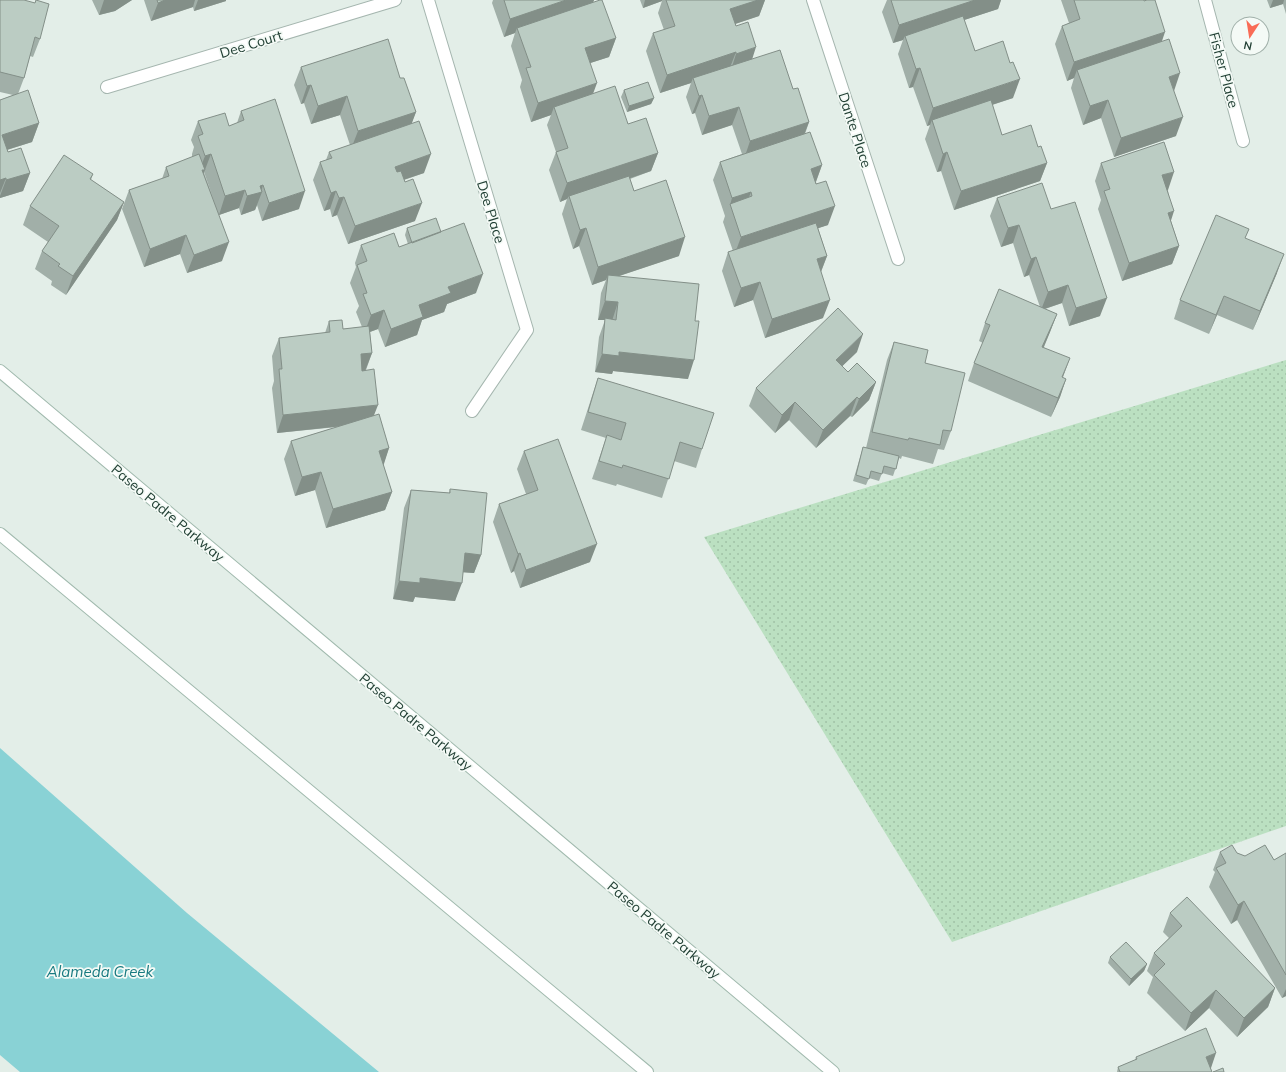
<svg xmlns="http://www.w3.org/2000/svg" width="1286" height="1072" viewBox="0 0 1286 1072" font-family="Mulish,sans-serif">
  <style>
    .grass { fill: url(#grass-dots) }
    .water { fill: #89d2d5 }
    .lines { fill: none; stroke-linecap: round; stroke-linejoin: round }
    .street-casing { stroke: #a5b6af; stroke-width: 14 }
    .secondary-casing { stroke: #a1baae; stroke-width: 14 }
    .street { stroke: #fff; stroke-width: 12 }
    .secondary { stroke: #fff; stroke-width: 12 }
    .wall { fill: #a1afa8; fill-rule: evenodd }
    .shaded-wall { fill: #838f88 }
    .building { fill: #bbccc3; stroke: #838f88 }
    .labels { text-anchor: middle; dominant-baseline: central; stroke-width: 3.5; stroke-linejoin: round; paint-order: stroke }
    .street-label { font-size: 14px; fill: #224035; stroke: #f4faf6 }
    .water-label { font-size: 15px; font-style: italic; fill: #187a80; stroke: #f4faf6 }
  </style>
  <defs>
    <pattern id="grass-dots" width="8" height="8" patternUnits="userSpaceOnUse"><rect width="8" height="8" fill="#bbe0c1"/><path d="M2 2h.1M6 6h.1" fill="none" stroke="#a0c1a6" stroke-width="1.8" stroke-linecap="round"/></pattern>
  </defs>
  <rect width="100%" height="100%" fill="#e3eee8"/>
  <path class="grass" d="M1286,360V826L952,942L704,537Z"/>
  <path class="water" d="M0,748L187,913L379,1072H20L0,1055Z"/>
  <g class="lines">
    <defs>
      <path id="street" d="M428,0L527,330L472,411
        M813,0L898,259
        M1205,0L1243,141
        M107,87L395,0"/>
      <path id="secondary" d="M0,371L833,1072
        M0,534L647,1072"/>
    </defs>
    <use href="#street" class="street-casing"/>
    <use href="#secondary" class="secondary-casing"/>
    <use href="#street" class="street"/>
    <use href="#secondary" class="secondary"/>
  </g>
  <path class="wall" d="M0,0L35,3L36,0L40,39L33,57L30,56L24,78L18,94L39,123L32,142L7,150L8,152L30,173L23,191L0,198V100L13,95L0,92Z
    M92,0H132L115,11L99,15Z
    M144,0H226V1L194,11L193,7L151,21Z
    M493,0H594L593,2L616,38L609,57L590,63L593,93L628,124L658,153L651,171L630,179L634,191L679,256L619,276L688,379L613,371L612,374L595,372L599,337L605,320H598L601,293L606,280L592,285L579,246L573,249L562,214L567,199L560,202L549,170L556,152L547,125L551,115L531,122L520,87L522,80L511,46L515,33L504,37L492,3Z
    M640,0H765L759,16L735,24L752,59L793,89L809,122L805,134L822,165L816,182L828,225L818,228L827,256L821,272L823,318L765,338L753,300L734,307L722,271L728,252L733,251L723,222L725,216L713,180L720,162L742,154L732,125L702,135L695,113L692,114L686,97L691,83L660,93L646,51L653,33L664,30L658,13L662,1L643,8Z
    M887,0H1001L998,9L964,20L975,51L1013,98L992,105L1002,135L1038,147L1047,163L1040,181L954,210L941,171L937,172L925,139L930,125L927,126L913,87L909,88L898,54L903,40L893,43L882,12Z
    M1061,0H1144L1162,42L1174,91L1176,136L1114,157L1101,118L1083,125L1071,88L1074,78L1067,81L1055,44L1062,26L1069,23Z
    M1267,0H1286V14L1283,4L1270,8Z
    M301,67L400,78L416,112L411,124L424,173L404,180L415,221L348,244L337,215L332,217L330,209L324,211L313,180L320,162L326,160L329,152L350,145L340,115L311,124L304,103L301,104L294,85Z
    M624,90L654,98L651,104L627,112L621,97Z
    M241,111L299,209L262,221L257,205L255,210L241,215L239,208L219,215L222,261L187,273L180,254L144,267L122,209L129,190L162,179L166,167L192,157V154L194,147L191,140L198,121L229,126L237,123ZM204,172L217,210L204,173Z
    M1101,163L1168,190L1171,221L1179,246L1172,264L1122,281L1098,209L1101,200L1095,181Z
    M93,174L91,180L124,202L117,220L66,295L51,285L52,281L35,269L42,251L48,242L23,225L30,206Z
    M997,198L1051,209L1100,316L1069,326L1062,303L1045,309L1057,314L1050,332L1044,347L1063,378L1066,379L1060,397L1051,417L968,381L974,363L983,343L979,341L985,323L1040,307L1029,275L1024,277L1013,243L1001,247L990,216Z
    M407,228L441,232L476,293L447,304L444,312L422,320L417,335L385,347L378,329L370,332L372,353L366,370L374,416L389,448L383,465L392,492L385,510L326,528L315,490L295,496L284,459L291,441L337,427L277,433L272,388L274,381L272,356L279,338L325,333L329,321L343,329L362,327L356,312L359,306L350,283L356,267L355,263L361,245L399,247L408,244L405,235Z
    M1249,229L1245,238L1277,273L1253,330L1217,315L1209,334L1174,319L1180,300Z
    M894,342L925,363L951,431L944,450L938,449L933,464L902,456L901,459L899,458L893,476L882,473L879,481L869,478L866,485L853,481L861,454L863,447L866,448L887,360Z
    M857,352L842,366L848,372L876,382L869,400L852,417L850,416L816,448L789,420L775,433L749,406L756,388Z
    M598,378L702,449L696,468L674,461L662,498L617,484L616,486L592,479L606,438L581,430L592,396Z
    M524,451L590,562L520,588L514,571L511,573L493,522L499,504L526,494L517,469Z
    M450,489L481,555L474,573L463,572L455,601L415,597L413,602L393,599L404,508L411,490L449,493Z
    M1220,852L1237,853L1245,856L1274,860L1286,853V996L1282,998L1237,920L1231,924L1209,887L1215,872L1213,870Z
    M1170,913L1275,988L1268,1007L1237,1037L1209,1008L1185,1031L1147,993L1153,977L1147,971L1154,953L1169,938L1163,932Z
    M1110,957L1147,964L1144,971L1129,986L1108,963Z
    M1136,1057L1211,1069L1212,1072H1117L1118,1067L1135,1060Z"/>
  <path class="shaded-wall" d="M104,0H132L115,11L99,15Z
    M165,0H195L193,7L151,21L158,3Z
    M198,0H226V1L194,11Z
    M566,0H594L591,8L517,28L515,33L504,37L510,19Z
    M645,0H662V1L643,8Z
    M758,0H765L759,16L723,28L730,9Z
    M975,0H1001L998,9L906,39L905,36L903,40L893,43L899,25Z
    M1273,0H1284L1283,4L1270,8Z
    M1165,32L1159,50L1077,70L1074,78L1067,81L1074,62Z
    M616,38L609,57L578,67L585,48Z
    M756,47L750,66L730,73L736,54Z
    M736,52L729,70L693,78L691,83L660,93L667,75Z
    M920,68L913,87L909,88L916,69Z
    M1180,73L1174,91L1169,77Z
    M1020,79L1013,98L933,124L932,120L930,125L927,126L933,108Z
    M597,83L590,102L554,107L551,115L531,122L538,103Z
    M311,85L304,103L301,104L307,86Z
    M702,95L695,113L692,114L699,96Z
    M347,96L340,115L311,124L318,106Z
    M654,98L651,104L627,112L629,106Z
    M1108,100L1101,118L1083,125L1090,106Z
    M739,107L732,125L702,135L709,116Z
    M416,112L409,131L351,149L358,131Z
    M1183,117L1176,136L1114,157L1121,138Z
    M809,122L802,140L744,159L750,141Z
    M39,123L32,142L0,152L2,135Z
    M947,152L941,171L937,172L943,154Z
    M658,153L651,171L569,199V196L567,199L560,202L567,183Z
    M211,154L198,188V174L205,156Z
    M431,154L424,173L388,185L395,167Z
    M1047,163L1040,181L954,210L961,191Z
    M822,165L815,184L811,169Z
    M1174,172L1168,190L1155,194L1162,175Z
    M30,173L23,191L0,198V196L6,180Z
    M6,178L0,193V180Z
    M263,185L261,192H262L255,210L241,215L247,196L260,186Z
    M245,190L239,208L219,215L225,196Z
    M305,191L299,209L262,221L269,203Z
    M336,191L330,209L324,211L331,193Z
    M751,192L744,210L730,205L732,198Z
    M344,197L337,215L332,217L339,198Z
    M124,202L117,220L66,295L73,276Z
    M422,203L415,221L348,244L355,226Z
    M835,206L828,225L734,256L741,237Z
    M1174,211L1168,230V213Z
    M1019,225L1013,243L1001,247L1008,228Z
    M586,228L579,246L573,249L580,230Z
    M186,235L180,254L144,267L150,249Z
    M685,237L679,256L607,280L608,275L606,280L592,285L598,267Z
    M229,242L222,261L187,273L194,255Z
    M1179,246L1172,264L1122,281L1129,263Z
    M1284,254L1277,273L1253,330L1260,311Z
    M827,256L820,274L817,259Z
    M1036,257L1029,275L1024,277L1031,259Z
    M483,274L476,293L447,304L444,312L422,320L417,335L385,347L391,329L419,305L448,287Z
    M760,282L753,300L734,307L741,288Z
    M1068,285L1062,303L1041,310L1048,292Z
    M1224,296L1217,315L1209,334L1216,315Z
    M1107,298L1100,316L1069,326L1076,308Z
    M830,300L823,318L765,338L772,319Z
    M605,301L618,302L612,321L605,318V320H598Z
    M384,310L378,329L364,334L371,315Z
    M1057,314L1050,332L1036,365L1042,347Z
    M863,334L857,352L829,379L836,360Z
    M619,352L694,360L688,379L613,371L612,374L595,372L602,354Z
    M372,353L365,371L354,372L361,354Z
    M1070,358L1063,377L1055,396L1062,377Z
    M1066,379L1060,397L1051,417L1058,398Z
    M876,382L869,400L852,417L859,399Z
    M857,397L850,416L816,448L823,430Z
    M795,402L789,420L775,433L782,415Z
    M378,405L371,423L277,433L283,415Z
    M389,448L383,467L379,451Z
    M321,472L315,490L295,496L302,477Z
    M392,492L385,510L326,528L333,509Z
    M597,544L590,562L520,588L526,570Z
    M465,553L481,555L474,573L458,572Z
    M520,553L514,571L511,573L518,554Z
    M420,578L462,583L455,601L415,597L413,602L393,599L399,581Z
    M1244,901L1237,920L1231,924L1238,905Z
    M1147,964L1144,971L1129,986L1131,979Z
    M1275,988L1268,1007L1237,1037L1244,1018Z
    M1286,989V996L1282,998Z
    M1216,990L1209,1008L1185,1031L1191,1013Z
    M1216,1053L1210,1071L1206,1057Z"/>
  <path class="building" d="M0,0H24L35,3L36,0L49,4L40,39L35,37L24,78L0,72Z
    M157,0H165L158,3Z
    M504,0H566L510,19Z
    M600,0H602L616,38L585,48L597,83L538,103L526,68L531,67L517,28Z
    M666,0H758L730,9L736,26L748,22L756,47L736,54V52L667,75L653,33L675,26Z
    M891,0H975L899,25Z
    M1074,0H1144V1L1147,0H1155L1165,32L1074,62L1062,26L1080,19Z
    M963,16L975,51L1003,41L1010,63L1013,62L1020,79L933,108L920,68L916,69L905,36Z
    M388,39L400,78H404L416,112L358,131L347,96L318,106L311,85L307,86L301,67Z
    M1169,39L1180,73L1169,77L1183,117L1121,138L1108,100L1090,106L1077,70Z
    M780,50L793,89L798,88L809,122L750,141L739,107L709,116L702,95L699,96L693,78Z
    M648,82L654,98L629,106L624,90Z
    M615,86L628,124L646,118L658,153L567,183L556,152L568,148L554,107Z
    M28,90L39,123L2,135L8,152L21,148L30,173L6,180V178L0,180V100Z
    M275,99L305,191L269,203L263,185L260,186L262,192L247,196L245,190L225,196L211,154L205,156L198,136L203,134L198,121L225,113L229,126L244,120L241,111Z
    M991,100L1002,135L1031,125L1038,147L1041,146L1047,163L961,191L947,152L943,154L932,120Z
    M419,121L431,154L395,167L397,172L401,171L405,182L413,179L422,203L355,226L344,197L339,198L336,191L331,193L320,162L332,158L329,152Z
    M810,132L822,165L811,169L816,184L826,181L835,206L741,237L730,204L752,196L751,192L732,198L720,162Z
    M1164,142L1174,172L1162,175L1174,211L1168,213L1179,246L1129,263L1104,191L1110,189L1101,163Z
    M199,154L205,170H202L229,242L194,255L186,235L150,249L129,190L169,176L166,167Z
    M64,155L93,174L90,179L124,202L73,276L58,266L60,264L42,251L59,226L30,206Z
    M629,176L634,191L666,180L685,237L598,267L586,228L580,230L569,196Z
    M1042,183L1051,209L1075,202L1107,298L1076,308L1068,285L1048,292L1036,257L1031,259L1019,225L1008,228L997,198Z
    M1216,215L1249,229L1245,238L1284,254L1260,311L1224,296L1216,315L1180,300Z
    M436,218L441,232L412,243L407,228Z
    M464,223L483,274L448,287L451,293L419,305L423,317L391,329L384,310L371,315L363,294L367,293L357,265L367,261L361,245L394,233L399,247Z
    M816,223L827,256L817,259L830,300L772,319L760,282L741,288L728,252Z
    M608,275L699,284L695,321H699L694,360L619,352V356L602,354L605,318L616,320L618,302L605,301Z
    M999,289L1057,314L1042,347L1070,358L1062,377L1066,379L1058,398L974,363L990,325L985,323Z
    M838,308L863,334L836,360L848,372L857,363L876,382L859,399L857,397L823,430L795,402L782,415L756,388Z
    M342,320L343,329L369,326L372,353L361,354L362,371L374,369L378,405L283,415L279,369H282L279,338L330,332L329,321Z
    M894,342L928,350L925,363L965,373L951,431L943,430L940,445L909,438L908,440L872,432Z
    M598,378L714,413L702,449L680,442L669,479L623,465L622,468L599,461L607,435L621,440L626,423L588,412Z
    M379,414L389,448L379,451L392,492L333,509L321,472L302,477L291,441Z
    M558,439L597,544L526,570L520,553L518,554L499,504L538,490L524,451Z
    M863,447L899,456L896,469L884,466L882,474L871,471L869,479L856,475Z
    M450,489L487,493L481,555L465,553L462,583L420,578V583L399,581L411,490L450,493Z
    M1232,845L1237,853L1245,856L1265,845L1274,860L1286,853V975L1244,901L1238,905L1216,868L1226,863L1220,852Z
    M1187,897L1275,988L1244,1018L1216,990L1191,1013L1154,975L1165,964L1154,953L1182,926L1170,913Z
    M1126,942L1147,964L1131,979L1110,957Z
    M1206,1028L1216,1053L1206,1057L1212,1072H1120L1118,1067L1137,1059L1136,1057Z
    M1223,1068L1224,1072H1213Z"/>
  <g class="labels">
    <g class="street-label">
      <text transform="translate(251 44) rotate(-17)">Dee Court</text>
      <text transform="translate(1224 70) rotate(75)">Fisher Place</text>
      <text transform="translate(855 130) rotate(72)">Dante Place</text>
      <text transform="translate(491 212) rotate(73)">Dee Place</text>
      <text transform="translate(168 513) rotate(40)">Paseo Padre Parkway</text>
      <text transform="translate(416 722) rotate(40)">Paseo Padre Parkway</text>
      <text transform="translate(664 930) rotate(40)">Paseo Padre Parkway</text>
    </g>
    <g class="water-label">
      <text x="100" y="971">Alameda Creek</text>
    </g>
  </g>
  <g transform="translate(1250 36) rotate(192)"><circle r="19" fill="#f4faf6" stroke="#a0b0a9"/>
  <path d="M0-3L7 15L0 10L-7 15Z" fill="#f96c56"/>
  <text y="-6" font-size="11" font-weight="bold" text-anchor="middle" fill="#224035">N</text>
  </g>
</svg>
